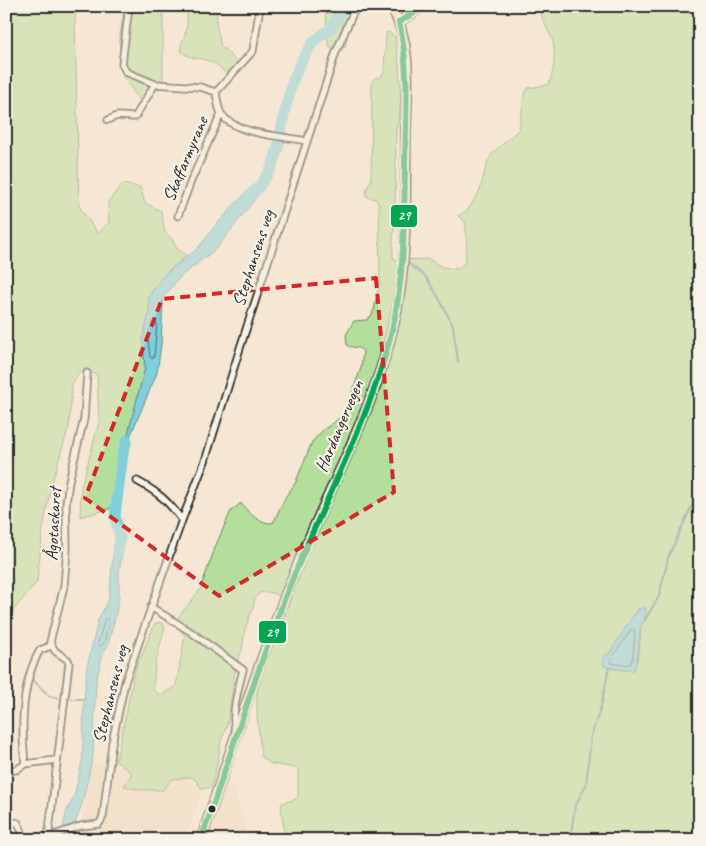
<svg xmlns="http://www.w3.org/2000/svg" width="706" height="846" viewBox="0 0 706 846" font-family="Caveat,sans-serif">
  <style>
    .built { fill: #f1dac3 }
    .green { fill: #b3de9c; stroke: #6f8464; fill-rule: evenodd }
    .water { fill: #80cfdc; stroke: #5e8d95 }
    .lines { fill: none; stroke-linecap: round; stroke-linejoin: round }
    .shore { stroke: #4d6d72; stroke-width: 1 }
    .stream { stroke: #5e8d95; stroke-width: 2 }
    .river { stroke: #80cfdc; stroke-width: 11 }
    .minor-casing { stroke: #2b2b2b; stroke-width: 9 }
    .secondary-casing { stroke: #2b2b2b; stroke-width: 11 }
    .primary-casing { stroke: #2b2b2b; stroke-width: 12 }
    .minor { stroke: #f7f3e8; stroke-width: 5.5 }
    .secondary { stroke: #f7f3e8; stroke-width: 8 }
    .primary { stroke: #fcdcac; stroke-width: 9 }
    .bus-1-casing { stroke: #f7f3e8; stroke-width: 10 }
    .bus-1 { stroke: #00a651; stroke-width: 6 }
    .marked { fill: none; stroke: #d62828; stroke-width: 4; stroke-dasharray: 10 6; stroke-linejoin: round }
    .bus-dot { fill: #2b2b2b; stroke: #f7f3e8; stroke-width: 2 }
    .labels { text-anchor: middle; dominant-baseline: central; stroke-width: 4.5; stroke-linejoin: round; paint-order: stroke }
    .street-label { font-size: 18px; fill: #2b2b2b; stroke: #f7f3e8 }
    .line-badge { stroke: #f7f3e8; stroke-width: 2 }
    .badge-label { font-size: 14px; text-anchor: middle; font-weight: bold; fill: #fff }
  </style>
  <rect width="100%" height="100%" fill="#f6e7d4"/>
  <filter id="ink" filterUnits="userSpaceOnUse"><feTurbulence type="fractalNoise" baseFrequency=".02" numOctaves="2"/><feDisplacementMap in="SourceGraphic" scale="10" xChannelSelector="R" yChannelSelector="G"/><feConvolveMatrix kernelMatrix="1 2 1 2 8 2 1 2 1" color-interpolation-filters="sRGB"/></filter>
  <g filter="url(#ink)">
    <path class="built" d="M91,762L206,782L188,831L182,840H73L83,816Z
      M226,783L233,784L245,826L247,840H201L209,816Z"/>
    <path class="green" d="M6,6H77L75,18L79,206L98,234L109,222L108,201L123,184L140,187L145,203L161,211L165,232L172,239L177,249L187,255L163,276L149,296V315L143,338L145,368L123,453L116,507L80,517L81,488L99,422L97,374L80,371L72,385L69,426L51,486L43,528L37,582L7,618L11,654L6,655Z
      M125,6H163V86L140,101L123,77L119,40Z
      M187,6H218L216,24L221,46L234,59L240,68L231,78C225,73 219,65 211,62C201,57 190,60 181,51C180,43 184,39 186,31C188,24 187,14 187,6Z
      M325,6H361L348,33L345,48L330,47L328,44Z
      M540,6H700V840H285L281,806L282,803L296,799L298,797V770L296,768L271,764L261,756L257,714V692L282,599C276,592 267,591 259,593L255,598L253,608L245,629L242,650L236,665L227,726L221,741L217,765L211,787L202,789L195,779L192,777L172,779L163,790H140L124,786L132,773L116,761L135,670L155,623L160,622L165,626L155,665L153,690L161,695L176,686L185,636L174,621H175L200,590L216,545L231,511L241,503C249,514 260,524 273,523L286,496L295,484L312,442L323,430L336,421L345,411L361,368L363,352C360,345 352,349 347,345L346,335L354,321L366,320L371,316L374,310L380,281L379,204L375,199L366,196V190L371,181L372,81L375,78L381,77L384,72L386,33L389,32L395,37C400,67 404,102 396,131L395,225L393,237V258L397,260L429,259L442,267L457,269L465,263L467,239L465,221L458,216L468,210L480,190L487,163L492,154L519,129L524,96L528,88L548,85C554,76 556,50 552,39C548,28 540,19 540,6ZM639,608C642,629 641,650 634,670H622L609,668V654Z"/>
    <path class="water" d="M251,187L257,186L260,188L259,194L217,248L180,277L163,298L161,345L157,373L123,453L145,368L143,338L149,315V296L163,276L197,249L211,232L214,227Z
      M120,538L122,554L119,571V596L116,614L108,645L103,654L96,681L93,755L83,801L69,840H60L67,810L74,797L82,761L83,745L84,699L87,667L98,620L109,599L114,545Z
      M642,607L645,608C648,617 642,621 640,630C638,644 639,656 634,670H622L604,666L603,660L606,654H609L633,616Z"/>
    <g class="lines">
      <path class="shore" d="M155,321L157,323L154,357L152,359L150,357L148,338L152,322Z
        M105,619H108L109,622L104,643L100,647L98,644Z
        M632,629L635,631L633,657L631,664L623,665L611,663V659Z"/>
      <path class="stream" d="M408,263L426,277L439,298L453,326L458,362
        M645,620L659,596L669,555L700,488
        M32,679L49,696L58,698
        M70,699H85
        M570,840L575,806L586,785L591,736L601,706L609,668"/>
      <path class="river" d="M249,197L259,187L271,169L278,148L284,115L293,80L302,60L314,41L330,29L345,6
        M118,552L120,538L115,516L123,453L127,440"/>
      <defs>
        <path id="minor" d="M129,6L122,64L126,72L155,84L200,87L216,92C217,98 218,110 222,115C237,135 283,136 307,141
          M216,92L253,51L260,6
          M108,120L117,116L135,117L155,84
          M178,216L191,181L221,114
          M137,481C159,493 167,500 182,520
          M151,607L191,632L243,670C238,690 230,716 236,735
          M25,764C21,727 21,683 40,650L51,646
          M6,770H16L25,764L56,760
          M6,820L18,823L22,832V840
          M48,837L81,826L99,824L103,817L112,743L125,682L182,520L205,461L241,345L336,52L356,6
          M48,839L69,663L68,660L55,651L50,642L64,586L67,549L66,504L69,481L84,419L87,373"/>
        <path id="secondary" d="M399,22L414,13L419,6"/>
        <path id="primary" d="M201,840C232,749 260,656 297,567C333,479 384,392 399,297C407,245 405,184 406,131C407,89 413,44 391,6"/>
      </defs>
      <use href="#minor" class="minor-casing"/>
      <use href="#secondary" class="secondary-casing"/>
      <use href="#primary" class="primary-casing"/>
      <use href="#minor" class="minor"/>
      <use href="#secondary" class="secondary"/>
      <use href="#primary" class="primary"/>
      <defs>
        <path id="bus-1" d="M201,840C228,763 252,685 281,608C315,516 369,426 392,330C405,275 404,219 405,163C406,115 410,69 399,22L414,13L419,6"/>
      </defs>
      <use href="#bus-1" class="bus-1-casing"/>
      <use href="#bus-1" class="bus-1"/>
    </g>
  </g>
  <path d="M0 0H706V846H0ZM376,278L394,492L219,596L85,498L162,299Z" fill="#f6e7d4" fill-opacity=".55" fill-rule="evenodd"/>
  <path class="marked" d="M376,278L394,492L219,596L85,498L162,299Z"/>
  <circle class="bus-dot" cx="212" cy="809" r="4.5"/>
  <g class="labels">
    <g class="street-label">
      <text transform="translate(185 159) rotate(-67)">Skaffarmyrane</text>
      <text transform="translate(253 258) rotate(-72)">Stephansens veg</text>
      <text transform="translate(339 426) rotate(-67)">Hardangervegen</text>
      <text transform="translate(53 524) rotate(-87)">Ågotaskaret</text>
      <text transform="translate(110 694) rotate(-76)">Stephansens veg</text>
    </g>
  </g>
  <g class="line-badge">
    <rect x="390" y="204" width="28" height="24" rx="5" fill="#00a651"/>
    <rect x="258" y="620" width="29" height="24" rx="5" fill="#00a651"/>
  </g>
  <g class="badge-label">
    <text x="404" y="220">29</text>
    <text x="272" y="637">29</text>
  </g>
  <rect width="706" height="846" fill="none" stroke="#f7f3e8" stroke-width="25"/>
  <rect x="12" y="12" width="681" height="821" fill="none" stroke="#2b2b2b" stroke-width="2" filter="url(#ink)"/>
</svg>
